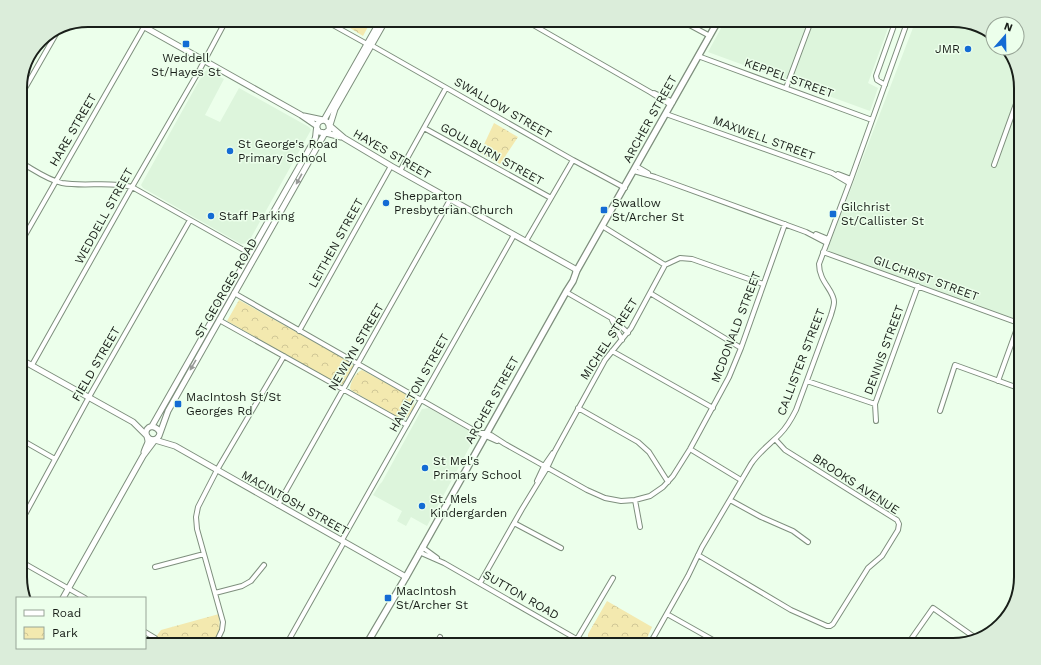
<svg xmlns="http://www.w3.org/2000/svg" width="1041" height="665" viewBox="0 0 1041 665" font-family="'Work Sans',sans-serif">
  <style>
    .built { fill: #ddf5dc }
    .park { fill: url(#park-crowns) }
    .lines { fill: none; stroke-linecap: round; stroke-linejoin: round }
    .minor-casing { stroke: #7e8f7d; stroke-width: 6 }
    .tertiary-casing { stroke: #7e8f7d; stroke-width: 7 }
    .secondary-casing { stroke: #7e8f7d; stroke-width: 8 }
    .minor { stroke: #fff; stroke-width: 4 }
    .tertiary { stroke: #fff; stroke-width: 5 }
    .secondary { stroke: #fff; stroke-width: 5.5 }
    .oneway { fill: #989a98 }
    .poi-dot { fill: #146bd4; stroke: #ecffeb; stroke-width: 1.5 }
    .labels { text-anchor: middle; dominant-baseline: central; stroke-width: 3; stroke-linejoin: round; paint-order: stroke }
    .poi-label { font-size: 12px; fill: #191f19; stroke: #ecffeb; text-anchor: start }
    .street-label { font-size: 12px; fill: #191f19; stroke: #ecffeb }
    .rim { fill: none; stroke: #191f19; stroke-width: 2 }
  </style>
  <defs>
    <pattern id="park-crowns" width="20" height="18" patternUnits="userSpaceOnUse"><rect width="20" height="18" fill="#f3e9af"/><path d="M2 6a3 3 0 1 1 6 0M12 15a3 3 0 1 1 6 0" fill="none" stroke="#d0c796"/></pattern>
  </defs>
  <rect width="100%" height="100%" fill="#ecffeb"/>
  <path class="built" d="M891,20L868,83L878,88L870,111L708,52L725,21Z
    M916,20H953L991,31L993,34V48H1006L1012,54L1021,84V321L827,251Z
    M207,70L224,79L205,115L220,122L239,88L309,127L311,130L248,243L241,244L143,188L141,185L204,72Z
    M429,408L473,433L475,437L427,526L411,517L406,526L397,521L402,511L373,495L380,484L382,482L422,409Z"/>
  <path class="park" d="M342,23H370L363,36Z
    M494,123L518,137L500,164L480,153Z
    M239,300L350,362L353,366V369L345,383L341,385H339L229,322L227,321Z
    M362,370L413,398C417,404 411,413 406,418H399L351,390L350,388C351,381 356,372 362,370Z
    M607,601L652,627L644,645H599L588,639V634Z
    M219,614L220,632L213,645H157L155,638L161,630Z"/>
  <g class="lines">
    <defs>
      <path id="minor" d="M895,20L907,25
        M528,22L650,92L671,105
        M684,22L710,36
        M331,24L367,44
        M371,45L573,160L625,188
        M698,56L872,120
        M885,85L877,80L876,76L896,20
        M786,88L811,21
        M654,93L673,102
        M20,97L60,27
        M666,114L832,173L849,183
        M424,128L551,198
        M20,162C33,169 47,180 62,183C85,187 109,181 132,187L249,253
        M994,165L1021,90
        M636,166L648,173
        M400,171L446,88
        M634,171L655,177L806,232L827,243
        M838,174L851,179
        M602,226L665,265
        M816,234L828,239
        M526,241L573,160
        M20,244L144,27
        M823,252L1021,324
        M566,292L613,319L628,333
        M234,293L479,433L497,441
        M650,293L741,348
        M219,320L407,425
        M612,320L622,340
        M299,331L391,166
        M612,351L713,408
        M32,365L132,187L200,69L224,24
        M807,381L875,404
        M998,381L1019,323
        M578,408L638,442L649,452L668,482
        M940,411L955,365L1021,389
        M876,421L875,404L918,286
        M480,433H486L491,435L505,444L587,490L605,498L621,501L635,500L650,496L663,487L673,476L690,449L729,377L741,348L785,224
        M20,439L55,459
        M1021,445V444
        M690,449L741,480
        M537,481L544,466L553,453
        M635,500L640,527
        M730,500L761,517L793,531L808,542
        M278,505L451,198
        M22,520L89,397L190,220
        M514,523L561,548
        M342,540L514,235
        M422,547L437,558
        M419,552L444,563L587,645
        M698,555L791,610L827,626H830L833,624L868,568L882,556L898,530L899,524L897,520L785,450L775,439
        M20,557C26,547 27,528 20,519
        M20,561L85,598
        M155,567L204,554
        M480,583L522,509L547,468L555,451L605,360L631,328L665,265L680,258L692,259L763,284
        M215,593L242,586L251,581L264,565
        M667,614L722,645
        M145,632L155,638
        M577,639L613,578
        M215,645L222,630L223,622L197,529L196,517L198,507L217,470L284,356
        M286,645L344,542
        M436,645L440,637
        M651,645L652,640L688,576L702,547L751,464C759,452 770,444 780,434C787,427 792,418 796,410L831,315C832,311 834,306 834,302C834,290 819,282 819,264L851,179L908,20
        M907,645L933,608L977,639"/>
      <path id="tertiary" d="M141,25L301,115L317,126
        M304,116L323,120
        M324,120L379,23
        M330,125L335,109L384,23
        M330,126L344,138L391,166L577,270
        M326,133L341,137
        M20,359L133,422L146,435
        M152,426L315,139C317,134 315,125 319,122C326,117 330,124 329,130L325,133L319,132L317,128
        M147,436C150,441 156,441 159,436L168,411L325,133
        M155,440L175,446L406,577
        M144,452C145,449 147,445 148,442C148,438 146,435 146,432C148,423 158,427 160,433
        M63,598L143,456L155,440"/>
      <path id="secondary" d="M576,272L718,21
        M366,645L406,577L566,292L573,281L577,270"/>
    </defs>
    <use href="#minor" class="minor-casing"/>
    <use href="#tertiary" class="tertiary-casing"/>
    <use href="#secondary" class="secondary-casing"/>
    <use href="#minor" class="minor"/>
    <use href="#tertiary" class="tertiary"/>
    <use href="#secondary" class="secondary"/>
  </g>
  <defs><path id="oneway-solid" d="M-6-.8H1V-3.2L6.5 0L1 3.2V.8H-6Z"/></defs>
  <g class="oneway">
    <use href="#oneway-solid" transform="translate(299 179) rotate(119)"/>
    <use href="#oneway-solid" transform="translate(193 365) rotate(120)"/>
  </g>
  <g class="poi-dot">
    <rect x="182" y="40" width="8" height="8" rx="2"/>
    <circle cx="968" cy="49" r="4"/>
    <circle cx="230" cy="151" r="4"/>
    <circle cx="386" cy="203" r="4"/>
    <rect x="600" y="206" width="8" height="8" rx="2"/>
    <rect x="829" y="210" width="8" height="8" rx="2"/>
    <circle cx="211" cy="216" r="4"/>
    <rect x="174" y="400" width="8" height="8" rx="2"/>
    <circle cx="425" cy="468" r="4"/>
    <circle cx="422" cy="506" r="4"/>
    <rect x="384" y="594" width="8" height="8" rx="2"/>
  </g>
  <g class="labels">
    <g class="poi-label">
      <text x="960" y="49" text-anchor="end">JMR</text>
      <text x="186" y="58" text-anchor="middle">Weddell<tspan x="186" dy="14">St/Hayes St</tspan></text>
      <text x="238" y="144">St George's Road<tspan x="238" dy="14">Primary School</tspan></text>
      <text x="394" y="196">Shepparton<tspan x="394" dy="14">Presbyterian Church</tspan></text>
      <text x="612" y="203">Swallow<tspan x="612" dy="14">St/Archer St</tspan></text>
      <text x="841" y="207">Gilchrist<tspan x="841" dy="14">St/Callister St</tspan></text>
      <text x="219" y="216">Staff Parking</text>
      <text x="186" y="397">MacIntosh St/St<tspan x="186" dy="14">Georges Rd</tspan></text>
      <text x="433" y="461">St Mel's<tspan x="433" dy="14">Primary School</tspan></text>
      <text x="430" y="499">St. Mels<tspan x="430" dy="14">Kindergarden</tspan></text>
      <text x="396" y="591">MacIntosh<tspan x="396" dy="14">St/Archer St</tspan></text>
    </g>
    <g class="street-label">
      <text transform="translate(789 78) rotate(20)">KEPPEL STREET</text>
      <text transform="translate(503 108) rotate(30)">SWALLOW STREET</text>
      <text transform="translate(650 119) rotate(-61)">ARCHER STREET</text>
      <text transform="translate(73 130) rotate(-60)">HARE STREET</text>
      <text transform="translate(764 138) rotate(20)">MAXWELL STREET</text>
      <text transform="translate(392 154) rotate(30)">HAYES STREET</text>
      <text transform="translate(492 154) rotate(29)">GOULBURN STREET</text>
      <text transform="translate(104 216) rotate(-61)">WEDDELL STREET</text>
      <text transform="translate(336 243) rotate(-61)">LEITHEN STREET</text>
      <text transform="translate(926 278) rotate(20)">GILCHRIST STREET</text>
      <text transform="translate(226 288) rotate(-60)">ST GEORGES ROAD</text>
      <text transform="translate(736 327) rotate(-69)">MCDONALD STREET</text>
      <text transform="translate(609 339) rotate(-57)">MICHEL STREET</text>
      <text transform="translate(356 347) rotate(-60)">NEWLYN STREET</text>
      <text transform="translate(884 350) rotate(-70)">DENNIS STREET</text>
      <text transform="translate(801 362) rotate(-69)">CALLISTER STREET</text>
      <text transform="translate(96 364) rotate(-60)">FIELD STREET</text>
      <text transform="translate(419 383) rotate(-61)">HAMILTON STREET</text>
      <text transform="translate(492 400) rotate(-61)">ARCHER STREET</text>
      <text transform="translate(856 484) rotate(33)">BROOKS AVENUE</text>
      <text transform="translate(295 503) rotate(29)">MACINTOSH STREET</text>
      <text transform="translate(521 595) rotate(30)">SUTTON ROAD</text>
    </g>
  </g>
  <path d="M0 0H1041V665H0ZM88 27H953A61 61 0 0 1 1014 88V577A61 61 0 0 1 953 638H88A61 61 0 0 1 27 577V88A61 61 0 0 1 88 27Z" fill="#dbedda" fill-rule="evenodd"/>
  <path class="rim" d="M88 27H953A61 61 0 0 1 1014 88V577A61 61 0 0 1 953 638H88A61 61 0 0 1 27 577V88A61 61 0 0 1 88 27Z"/>
  <rect x="16" y="597" width="130" height="52" fill="#ecffeb" stroke="#98a597"/>
  <rect x="24" y="610" width="20" height="6" fill="#ffffff" stroke="#98a597"/>
  <text x="52" y="617" font-size="12" fill="#191f19">Road</text>
  <rect x="24" y="627" width="20" height="12" fill="url(#park-crowns)" stroke="#98a597"/>
  <text x="52" y="637" font-size="12" fill="#191f19">Park</text>
  <g transform="translate(1005 36) rotate(20)"><circle r="19" fill="#ecffeb" stroke="#98a597"/>
  <path d="M0-3L7 15L0 10L-7 15Z" fill="#146bd4"/>
  <text y="-6" font-size="11" font-weight="bold" text-anchor="middle" fill="#191f19">N</text>
  </g>
</svg>
